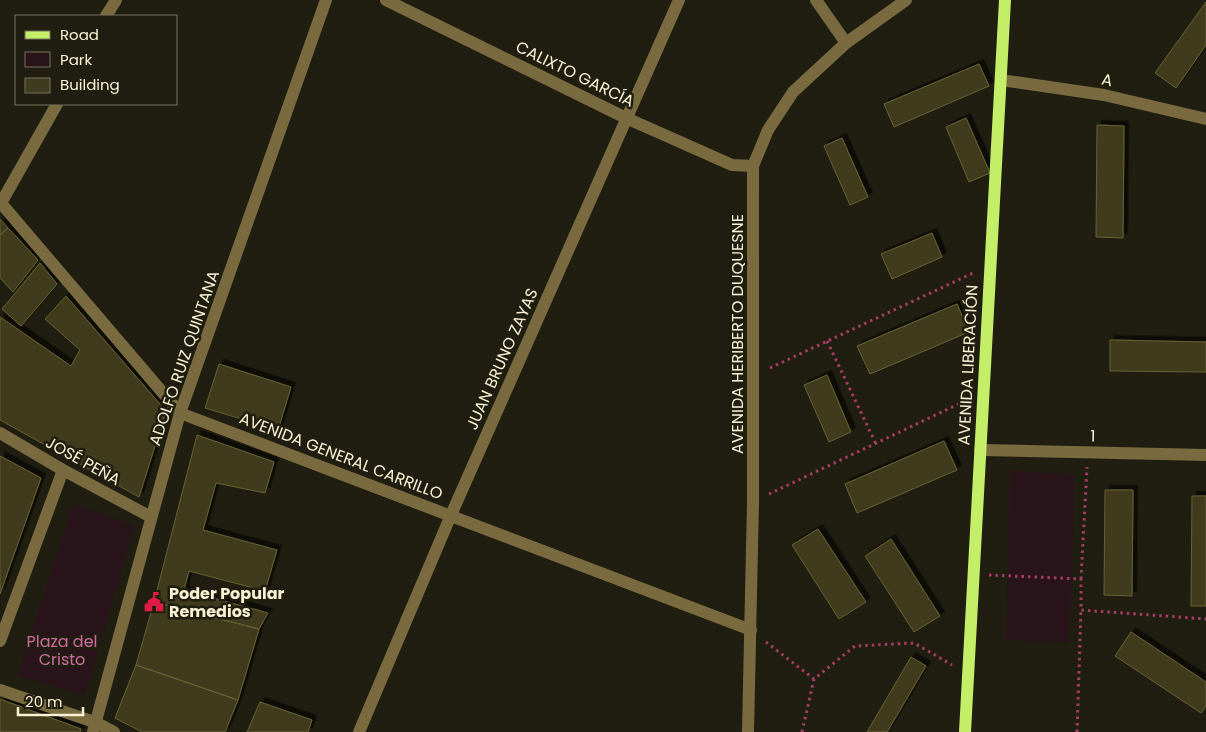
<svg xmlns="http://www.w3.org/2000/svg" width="1206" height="732" viewBox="0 0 1206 732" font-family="Poppins,sans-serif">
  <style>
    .green { fill: #2a141b }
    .building { fill: #3f3b1e; stroke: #686233; filter: url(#shadow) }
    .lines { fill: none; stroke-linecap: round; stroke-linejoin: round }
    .path { stroke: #a63c65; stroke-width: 3; stroke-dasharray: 2.5 4; stroke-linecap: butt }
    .minor { stroke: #7a6a40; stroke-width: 12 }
    .major { stroke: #c4ed68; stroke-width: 12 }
    .labels { text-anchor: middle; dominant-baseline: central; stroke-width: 5; stroke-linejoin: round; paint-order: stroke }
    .street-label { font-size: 16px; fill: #faf2d4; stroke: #201e10 }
    .poi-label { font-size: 16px; font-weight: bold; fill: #faf2d4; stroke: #201e10; text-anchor: start }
    .park-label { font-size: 16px; fill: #d169a4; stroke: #201e10 }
  </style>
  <defs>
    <filter id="shadow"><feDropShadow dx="4.5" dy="-4.5" stdDeviation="0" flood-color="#0009"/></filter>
  </defs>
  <rect width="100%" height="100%" fill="#201e10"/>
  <path class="green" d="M1010,471L1075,474L1069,643L1006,640Z
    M73,504L135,526L85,695L17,676Z"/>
  <path class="building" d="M1206,2V45L1176,88L1155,73Z
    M979,64L989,86L894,127L884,104Z
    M966,118L990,173L969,182L946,127Z
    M1097,125L1124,126L1123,238L1096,237Z
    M842,138L868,197L850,205L824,146Z
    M0,219L8,228L0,235Z
    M8,228L38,260L13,292L0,278V235Z
    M932,233L942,257L892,279L881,254Z
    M40,263L57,284L21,326L2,309Z
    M66,296L166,411L139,497L0,420V317L71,366L80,350L45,319Z
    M957,304L969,332L870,374L857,346Z
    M1110,340L1206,342V372L1110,371Z
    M219,364L291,387L278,430L205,408Z
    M827,375L851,432L829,442L804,385Z
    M197,435L274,462L265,493L216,483L203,530L277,550L265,591L189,571L184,590L268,613L259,629L154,602Z
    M944,441L957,470L857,513L845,484Z
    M0,456L41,478L0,594Z
    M1105,490H1133L1132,596L1104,595Z
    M1192,496H1206V606H1191Z
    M818,529L866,602L839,619L792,545Z
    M891,539L940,616L914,632L865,556Z
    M154,602L259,629L238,700L136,665Z
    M1131,632L1206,682V706L1201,713L1115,656Z
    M911,657L926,666L887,732H867Z
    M136,665L238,700L225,732H142L115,718Z
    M0,699L81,729L80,732H0Z
    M260,702L312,720L308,732H247Z"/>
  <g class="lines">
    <path class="path" d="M827,341L876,444
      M770,368L973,273
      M769,494L967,400
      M989,575L1081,579V610L1206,619
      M1081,579L1087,467
      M766,642L814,679L855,646L914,643L952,665
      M802,732L814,679
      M1077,732L1081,610"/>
    <path class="minor" d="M386,0L626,118L732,165L753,166
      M816,0L846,43
      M106,16L116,0
      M1001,80L1104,95L1206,119
      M0,202L180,413L751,630
      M1,203L57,104
      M0,433L63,470L151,517
      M980,450L1206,455
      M0,641L63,470
      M0,690L97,723L114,732
      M93,732L180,413L326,0
      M359,732L451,515L679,0
      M748,732L753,502V166L768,130L793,92L846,43L906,0"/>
    <path class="major" d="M965,732L1005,0"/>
  </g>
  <defs>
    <symbol id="civic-bare" viewBox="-9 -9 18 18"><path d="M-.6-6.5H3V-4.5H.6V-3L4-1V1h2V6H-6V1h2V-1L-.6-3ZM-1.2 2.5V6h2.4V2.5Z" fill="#e01b46" stroke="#201e10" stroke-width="2.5" paint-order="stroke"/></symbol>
  </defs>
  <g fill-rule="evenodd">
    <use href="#civic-bare" x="140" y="588" width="28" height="28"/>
  </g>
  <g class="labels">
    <g class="street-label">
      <text transform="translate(575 74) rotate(26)">CALIXTO GARCÍA</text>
      <text transform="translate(1107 80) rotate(11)">A</text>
      <text transform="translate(737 334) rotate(-90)">AVENIDA HERIBERTO DUQUESNE</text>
      <text transform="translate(184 358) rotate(-71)">ADOLFO RUIZ QUINTANA</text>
      <text transform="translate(502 359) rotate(-66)">JUAN BRUNO ZAYAS</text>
      <text transform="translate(968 365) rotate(-87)">AVENIDA LIBERACIÓN</text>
      <text transform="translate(1093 436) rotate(1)">1</text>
      <text transform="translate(341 456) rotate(21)">AVENIDA GENERAL CARRILLO</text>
      <text transform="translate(83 461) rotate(29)">JOSÉ PEÑA</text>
    </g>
    <g class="poi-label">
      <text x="169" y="593">Poder Popular<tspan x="169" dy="18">Remedios</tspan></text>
    </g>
    <g class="park-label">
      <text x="62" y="641">Plaza del<tspan x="62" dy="18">Cristo</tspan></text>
    </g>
  </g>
  <rect x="15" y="15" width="162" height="90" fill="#201e10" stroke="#77735e"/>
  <rect x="25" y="31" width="25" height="8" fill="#c4ed68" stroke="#77735e"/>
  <text x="60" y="40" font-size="15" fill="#faf2d4">Road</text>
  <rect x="25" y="52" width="25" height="15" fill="#2a141b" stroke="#77735e"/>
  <text x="60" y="65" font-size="15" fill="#faf2d4">Park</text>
  <rect x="25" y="78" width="25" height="15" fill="#3f3b1e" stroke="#77735e"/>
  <text x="60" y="90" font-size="15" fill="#faf2d4">Building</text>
  <path d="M18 707v8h65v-8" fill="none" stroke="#faf2d4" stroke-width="2.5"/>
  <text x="25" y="707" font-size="15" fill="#faf2d4" stroke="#201e10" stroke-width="4" paint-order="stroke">20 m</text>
</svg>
